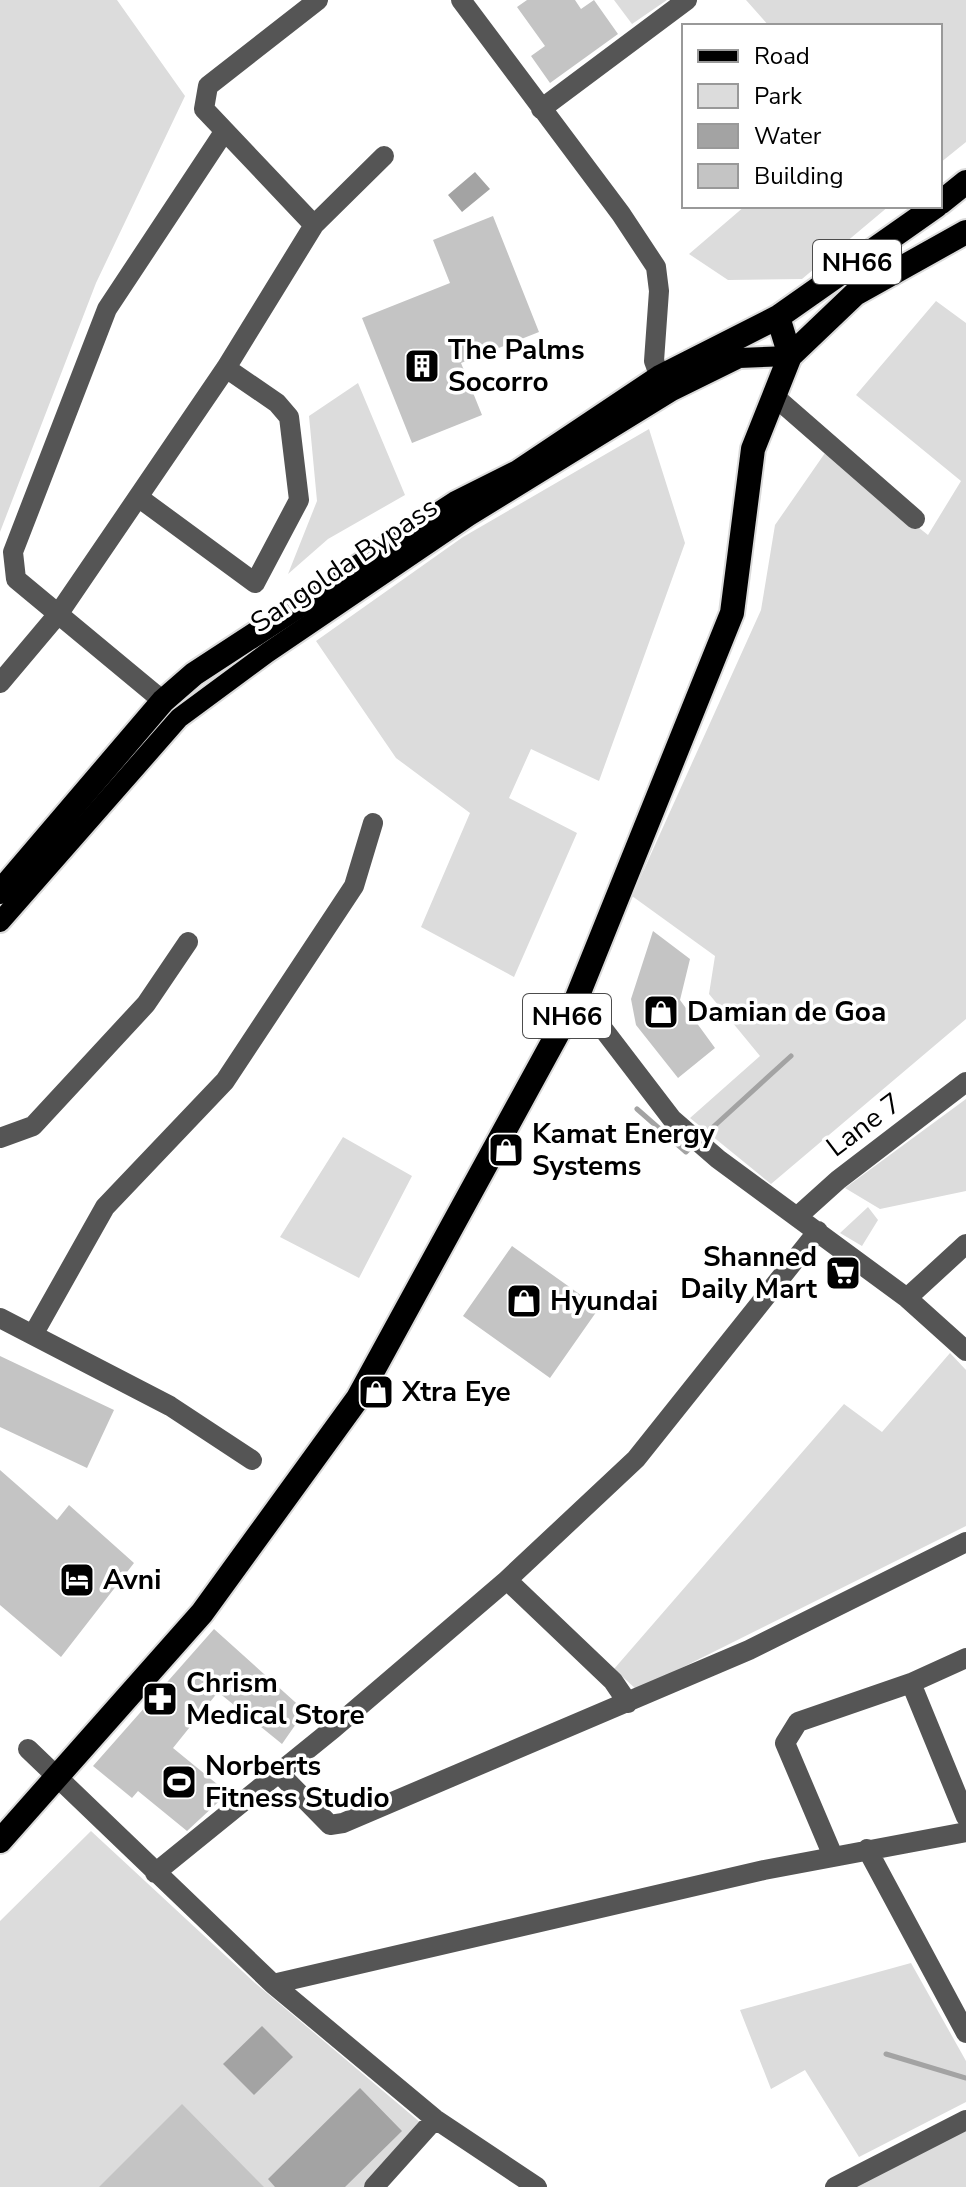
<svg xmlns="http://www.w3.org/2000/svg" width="966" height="2187" viewBox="0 0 966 2187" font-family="'Nunito Sans',sans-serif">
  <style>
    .green { fill: #dcdcdc }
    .water { fill: #a3a3a3 }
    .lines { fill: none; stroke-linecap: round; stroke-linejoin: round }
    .stream { stroke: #a3a3a3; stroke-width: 5 }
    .building { fill: #c4c4c4 }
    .major-casing { stroke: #dbdbdb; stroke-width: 24 }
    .highway-casing { stroke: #dbdbdb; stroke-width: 28 }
    .minor { stroke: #555; stroke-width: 20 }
    .major { stroke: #000; stroke-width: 20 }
    .highway { stroke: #000; stroke-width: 24 }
    .labels { text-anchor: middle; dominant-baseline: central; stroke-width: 7; stroke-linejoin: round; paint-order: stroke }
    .shield { fill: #fff; stroke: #4c4c4c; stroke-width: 2 }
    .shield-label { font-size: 26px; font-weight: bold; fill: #000 }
    .poi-label { font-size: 28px; font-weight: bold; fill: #000; stroke: #fff; text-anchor: start }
    .street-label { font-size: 28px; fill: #000; stroke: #fff }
  </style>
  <rect width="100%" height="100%" fill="#fff"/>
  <path class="green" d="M0,0H117L185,96L96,283L0,532Z
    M614,0H667L632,24Z
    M746,0H966V142L940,163V26H769Z
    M745,206H889L802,279L728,280L689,254Z
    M936,301L966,323V1019L771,1184L690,1118L760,1056L709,994L715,956L632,896L761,610L775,525L825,453L928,535L961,481L856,395Z
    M358,383L405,495L328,539L288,574L317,501L309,416Z
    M649,429L685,543L599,781L531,749L509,798L577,833L514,977L421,927L470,813L396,758L316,641L463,537Z
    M966,1099V1191L880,1209L845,1188Z
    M343,1137L412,1176L359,1278L280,1237Z
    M868,1207L878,1220L862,1246L840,1233Z
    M950,1353L966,1370V1526L637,1690L614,1669L844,1404L882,1432Z
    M91,1831L255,1983L421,2123L365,2187H0V1921Z
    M911,1963L966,2061V2102L859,2157L805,2070L771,2089L740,2010Z
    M966,2127V2187H852Z"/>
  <path class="water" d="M475,172L490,189L462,212L448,195Z
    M262,2026L293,2057L254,2095L223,2064Z
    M360,2088L402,2131L345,2187H275L268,2179Z"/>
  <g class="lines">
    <path class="stream" d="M637,1109L686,1152L692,1146
      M700,1139L791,1056
      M886,2054L966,2078"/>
  </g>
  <path class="building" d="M527,0H575L581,9L594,0L618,34L550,83L531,56L545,46L517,7Z
    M493,216L539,332L461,363L482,415L412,443L362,318L450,283L433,240Z
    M653,931L690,959L680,1000L715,1048L678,1078L636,1025L631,999Z
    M512,1246L599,1308L550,1378L463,1316Z
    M0,1356L114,1410L87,1468L0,1427Z
    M0,1470L57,1520L69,1505L134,1563L61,1657L0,1605Z
    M214,1629L305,1711L282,1744L218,1692L173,1748L228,1793L187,1831L138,1791L132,1798L93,1766Z
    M182,2104L264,2187H99Z"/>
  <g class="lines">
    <defs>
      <path id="major" d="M0,922L179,718L267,653L469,516L672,391L739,358L790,356"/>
      <path id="highway" d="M940,203L966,182
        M790,356L855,294L966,232
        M0,892L163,701L194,674L456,503L518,472L660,377L778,317L936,206
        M0,1841L202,1613L358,1398L576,1000L732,613L753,449L790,356L778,317"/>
    </defs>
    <use href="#major" class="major-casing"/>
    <use href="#highway" class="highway-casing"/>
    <path class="minor" d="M461,0L621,214L656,267L659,291L654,361L660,377
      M541,109L687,0
      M314,225L204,109L208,86L318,0
      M774,396L915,519
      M138,497L255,583L299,500L289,417L277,403L226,368
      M0,683L59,613L226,368L314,225L384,156
      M163,701L16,579L13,552L107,309L224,132
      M576,1000L597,1021L672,1119L718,1159L907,1298L966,1351
      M0,1138L33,1126L146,1004L188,942
      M798,1216L838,1180L966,1082
      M907,1298L966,1244
      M0,1318L170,1406L252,1460
      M34,1333L105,1207L225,1081L354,886L373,823
      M507,1580L613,1681L628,1703
      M911,1683L966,1817
      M28,1749L273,1984L764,1870L966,1832
      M278,1772L330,1825L343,1823L749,1650L966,1542
      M867,1849L966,2033
      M833,1856L785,1743L798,1722L911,1683L966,1658
      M155,1873L334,1728L507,1580L636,1459L818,1231
      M273,1984L435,2119L537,2187
      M374,2187L435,2119
      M835,2187L966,2120"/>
    <use href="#major" class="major"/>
    <use href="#highway" class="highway"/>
  </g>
  <defs>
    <symbol id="building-square" viewBox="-11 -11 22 22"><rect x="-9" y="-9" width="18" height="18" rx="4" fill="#000" stroke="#fff"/><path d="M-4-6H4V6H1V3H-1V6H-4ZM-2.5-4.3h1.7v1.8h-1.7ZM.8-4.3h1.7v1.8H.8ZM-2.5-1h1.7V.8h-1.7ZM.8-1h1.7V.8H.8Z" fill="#fff"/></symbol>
    <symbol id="shop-square" viewBox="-11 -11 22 22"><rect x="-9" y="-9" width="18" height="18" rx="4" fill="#000" stroke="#fff"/><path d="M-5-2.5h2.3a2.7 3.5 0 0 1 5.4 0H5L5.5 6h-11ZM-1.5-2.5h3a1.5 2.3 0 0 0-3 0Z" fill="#fff"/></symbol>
    <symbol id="supermarket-square" viewBox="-11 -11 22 22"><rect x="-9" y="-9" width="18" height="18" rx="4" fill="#000" stroke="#fff"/><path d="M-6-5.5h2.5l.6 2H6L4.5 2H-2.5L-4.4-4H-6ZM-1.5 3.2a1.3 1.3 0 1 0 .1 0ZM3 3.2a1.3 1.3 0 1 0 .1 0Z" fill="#fff"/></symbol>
    <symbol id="hotel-square" viewBox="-11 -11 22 22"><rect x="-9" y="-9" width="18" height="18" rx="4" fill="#000" stroke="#fff"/><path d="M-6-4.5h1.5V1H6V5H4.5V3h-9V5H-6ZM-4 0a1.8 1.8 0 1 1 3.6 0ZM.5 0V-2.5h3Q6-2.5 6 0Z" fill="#fff"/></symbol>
    <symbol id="pharmacy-square" viewBox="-11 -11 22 22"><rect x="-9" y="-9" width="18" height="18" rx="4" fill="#000" stroke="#fff"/><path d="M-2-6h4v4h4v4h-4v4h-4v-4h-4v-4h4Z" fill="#fff"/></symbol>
    <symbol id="stadium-square" viewBox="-11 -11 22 22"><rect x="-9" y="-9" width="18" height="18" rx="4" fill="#000" stroke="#fff"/><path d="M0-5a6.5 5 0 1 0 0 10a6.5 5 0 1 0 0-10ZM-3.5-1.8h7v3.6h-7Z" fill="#fff"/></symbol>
  </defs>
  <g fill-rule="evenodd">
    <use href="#building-square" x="402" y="346" width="40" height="40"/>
    <use href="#shop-square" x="641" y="992" width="40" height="40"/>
    <use href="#shop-square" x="486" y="1130" width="40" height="40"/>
    <use href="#supermarket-square" x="823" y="1253" width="40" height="40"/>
    <use href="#shop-square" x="504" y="1281" width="40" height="40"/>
    <use href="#shop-square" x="356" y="1372" width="40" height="40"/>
    <use href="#hotel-square" x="57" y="1560" width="40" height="40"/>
    <use href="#pharmacy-square" x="140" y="1679" width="40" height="40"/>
    <use href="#stadium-square" x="159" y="1762" width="40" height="40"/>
  </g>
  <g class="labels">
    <g class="shield">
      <rect x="813" y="240" width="88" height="44" rx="6"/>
      <rect x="523" y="994" width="88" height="44" rx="6"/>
    </g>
    <g class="shield-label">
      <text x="857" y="262">NH66</text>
      <text x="567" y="1016">NH66</text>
    </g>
    <g class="poi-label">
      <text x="448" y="350">The Palms<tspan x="448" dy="32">Socorro</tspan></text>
      <text x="687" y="1012">Damian de Goa</text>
      <text x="532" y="1134">Kamat Energy<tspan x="532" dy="32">Systems</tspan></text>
      <text x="817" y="1257" text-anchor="end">Shanned<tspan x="817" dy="32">Daily Mart</tspan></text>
      <text x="550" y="1301">Hyundai</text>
      <text x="402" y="1392">Xtra Eye</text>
      <text x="103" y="1580">Avni</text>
      <text x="186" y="1683">Chrism<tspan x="186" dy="32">Medical Store</tspan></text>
      <text x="205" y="1766">Norberts<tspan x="205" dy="32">Fitness Studio</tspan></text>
    </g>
    <g class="street-label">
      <text transform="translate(344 565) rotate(-34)">Sangolda Bypass</text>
      <text transform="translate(864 1125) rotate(-37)">Lane 7</text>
    </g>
  </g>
  <rect x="682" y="24" width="260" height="184" fill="#ffffff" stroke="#999999" stroke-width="2"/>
  <rect x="698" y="50" width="40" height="12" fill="#000000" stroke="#999999" stroke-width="2"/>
  <text x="754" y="64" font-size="24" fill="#000000">Road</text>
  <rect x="698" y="84" width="40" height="24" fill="#dcdcdc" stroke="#999999" stroke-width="2"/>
  <text x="754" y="104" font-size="24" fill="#000000">Park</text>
  <rect x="698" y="124" width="40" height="24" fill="#a3a3a3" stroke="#999999" stroke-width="2"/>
  <text x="754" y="144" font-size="24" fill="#000000">Water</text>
  <rect x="698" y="164" width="40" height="24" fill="#c4c4c4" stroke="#999999" stroke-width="2"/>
  <text x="754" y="184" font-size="24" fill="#000000">Building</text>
</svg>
